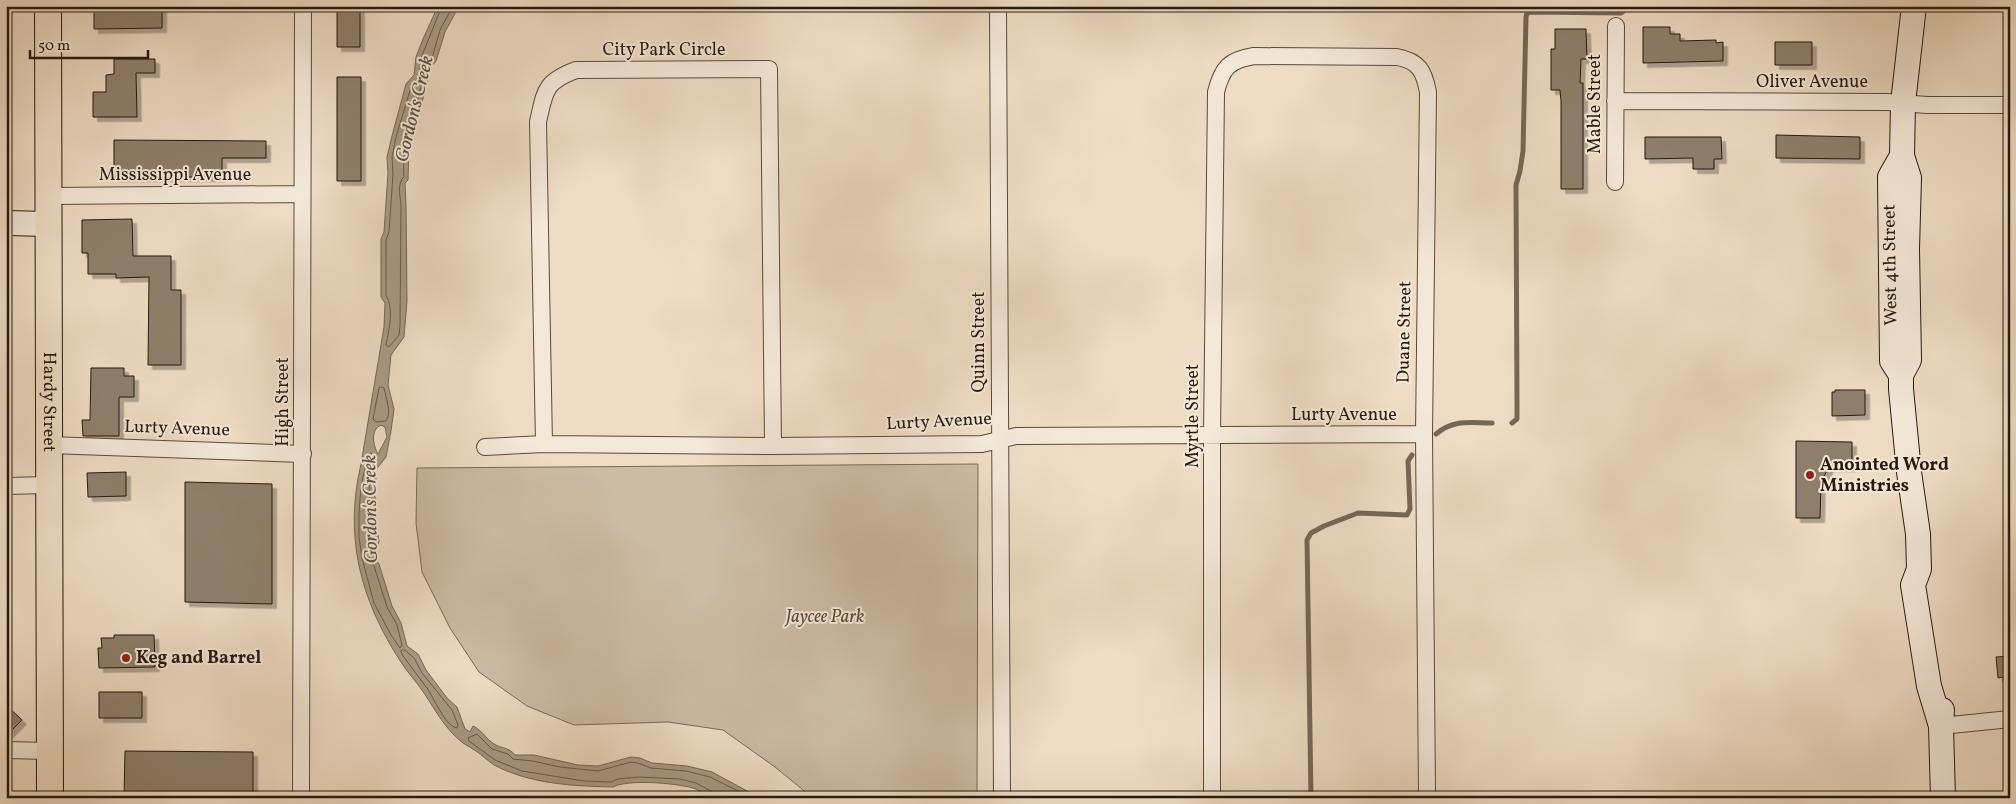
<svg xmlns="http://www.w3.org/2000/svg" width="2016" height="804" viewBox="0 0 2016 804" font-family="Vollkorn,serif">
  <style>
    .green { fill: #ccbba5; stroke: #7a6a58 }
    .water { fill: #aa9a85; stroke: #766755; fill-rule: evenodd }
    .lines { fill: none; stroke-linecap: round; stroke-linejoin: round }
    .shore { stroke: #685a48; stroke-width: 1 }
    .stream { stroke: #766755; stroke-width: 5 }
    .building { fill: #8e7f6c; stroke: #271a0c; filter: url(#shadow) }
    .minor-casing { stroke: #594a3a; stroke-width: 18 }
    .secondary-casing { stroke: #271a0c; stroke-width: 26 }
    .primary-casing { stroke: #271a0c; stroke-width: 28 }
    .minor { stroke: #f4e8d9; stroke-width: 16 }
    .secondary { stroke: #f4e8d9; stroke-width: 24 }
    .primary { stroke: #eedcc4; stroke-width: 26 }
    .poi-dot { fill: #8f2418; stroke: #f4e8d9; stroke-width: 2 }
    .labels { text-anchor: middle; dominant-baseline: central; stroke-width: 4; stroke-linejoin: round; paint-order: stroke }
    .street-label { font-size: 18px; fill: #271a0c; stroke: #f4e8d9 }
    .poi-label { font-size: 18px; font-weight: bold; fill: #271a0c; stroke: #f4e8d9; text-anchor: start }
    .park-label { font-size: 18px; font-style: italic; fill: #594a3a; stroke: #f4e8d9 }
    .water-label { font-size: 19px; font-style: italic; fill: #5b4d3c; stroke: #f4e8d9 }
  </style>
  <defs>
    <filter id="shadow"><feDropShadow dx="4.5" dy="4.5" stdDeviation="0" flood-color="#0004"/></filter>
  </defs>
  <rect width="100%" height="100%" fill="#eedcc4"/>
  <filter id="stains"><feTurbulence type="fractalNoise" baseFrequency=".004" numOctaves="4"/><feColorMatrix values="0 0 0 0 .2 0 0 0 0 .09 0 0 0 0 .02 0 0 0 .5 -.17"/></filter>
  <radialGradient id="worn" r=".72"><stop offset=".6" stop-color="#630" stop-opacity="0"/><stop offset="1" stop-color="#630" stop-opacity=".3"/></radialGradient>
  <path class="green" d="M978,464L977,798H810L802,789L775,767L723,730L668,722L574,725L527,706L479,672L450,628L422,572L416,523L417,468Z"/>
  <path class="water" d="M438,6H459L445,32L436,61L431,67L417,122C407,137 409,163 408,180L405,183L406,205L407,301L404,337L391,355L388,385L394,409L391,431L386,457L375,471L376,479L373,492L376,500V525L379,541L374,558L379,564L392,606L401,623L407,646L418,654L426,670L447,698L457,707L465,729L470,732L473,726C482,730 486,739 494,744C502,749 509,747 515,755H534L578,765L598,766L631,757L640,758L652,763L687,766L712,772L760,798C745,798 727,801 713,798C706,796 700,790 693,788C675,783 628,779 613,787C573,786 530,784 494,765C488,761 482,755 476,751C472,748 467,746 463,743C445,729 436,711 424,693C416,681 406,671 399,659C360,598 344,536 361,464L384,327L385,303L381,297V239L384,232L388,173L387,157L392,136L406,84L414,75L416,57L423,39ZM381,425L385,427L387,437L378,454C373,445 370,430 381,425Z"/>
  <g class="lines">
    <path class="shore" d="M442,6L421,58L419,76L411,87L396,137L392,157L393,174L389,232L386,240V295C394,309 389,330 386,345L389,347L399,335L400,326L401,205C400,195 397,185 404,176C403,161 404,133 413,120L426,66L432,58L440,30L453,6
      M381,387L384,388C386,399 392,412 386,421L376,422L373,419L379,388Z
      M371,453L376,459C363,480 373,515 373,540C374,546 370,552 369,559L374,566L387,607L397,625L402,645L400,648L391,635L374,603L362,558L359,537V513L361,486L368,455Z
      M402,650H405L414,658L422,673L452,710L458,725L457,728C445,726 434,698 427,688C419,677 411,667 403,656L401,652Z
      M714,798L711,791L696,783L680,779L639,777L618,779L611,782L584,781L522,771L495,760L469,741L468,738L477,734L492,749L508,754L513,759L533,761L560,767L598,771L631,762L638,763L651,768L686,771L710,777L752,798"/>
    <path class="stream" d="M1512,423L1517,419V401L1516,185L1520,171L1523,151L1526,17L1527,13L1532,12L1621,13L1631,6
      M1436,434C1454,419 1470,423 1492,423
      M1311,798L1307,540L1311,533L1324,526L1358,513L1407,515L1410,509L1408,461L1412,455"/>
  </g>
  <path class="building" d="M94,6H162V28L94,29Z
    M337,6H360V47H337Z
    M1643,27H1670V34H1680V41L1716,40V43L1723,42V61L1643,63Z
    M1555,29H1586L1587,59H1581L1580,83H1583V189H1561V101L1560,90H1551V49H1555Z
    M1775,42H1812V65H1775Z
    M114,59H155V73H136L137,117H93V92H106V75L114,74Z
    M337,77H361V181H337Z
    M1776,135L1860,137V159L1776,158Z
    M1645,137H1721L1722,159H1714V169H1693V158L1645,159Z
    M114,140L266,141V158H222V177H114Z
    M132,219L133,256H171V290H181V365H148L149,277L116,278V274H88V253H82V220Z
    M91,368H124V376H134V397H119V436H83L82,420H90Z
    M1835,390H1865V415L1832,416V392H1835Z
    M1796,441L1852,442V467H1829L1821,482L1820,518H1796Z
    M126,472V496L88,497L87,473Z
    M185,482L272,484V604L185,602Z
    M114,635H154L155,667L99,668L98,648H102L101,638H114Z
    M2010,656V676L1998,678L1996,657Z
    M99,692H142V718H99Z
    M6,705L22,720L6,736Z
    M125,751L253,752V798H124Z"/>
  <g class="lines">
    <defs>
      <path id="minor" d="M998,6L1002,798
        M1615,101L1887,102L1927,105H2010
        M1615,182L1616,26
        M48,196L302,194
        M544,444L538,122C545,91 544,82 576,70L769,69L773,446
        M49,445L303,454
        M485,447L544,444L773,446L982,444L1016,436L1424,434
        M6,486L49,485
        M1941,726L2010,719
        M6,750L50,751
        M301,798L303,6
        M1212,798V435L1216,92C1222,68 1229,60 1254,56L1397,57C1419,61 1424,71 1428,92L1424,434L1427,798"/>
      <path id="secondary" d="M1914,6L1903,103L1902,156L1909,178L1907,249L1909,360L1901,375V389L1909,472L1918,534L1919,569L1913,585L1929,686L1941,726
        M6,223L48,224
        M1901,375L1892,361L1890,177L1902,156
        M1942,710L1941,726L1943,798"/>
      <g id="primary">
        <path id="s1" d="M48,6L50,798"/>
      </g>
    </defs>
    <use href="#minor" class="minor-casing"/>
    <use href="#secondary" class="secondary-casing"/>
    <use href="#primary" class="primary-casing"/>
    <use href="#minor" class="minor"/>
    <use href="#secondary" class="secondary"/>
    <use href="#primary" class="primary"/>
  </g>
  <g class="poi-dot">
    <circle cx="1810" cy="475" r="5"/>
    <circle cx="126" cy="658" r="5"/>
  </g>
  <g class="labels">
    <g class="street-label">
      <text x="664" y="50">City Park Circle</text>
      <text x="1812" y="82">Oliver Avenue</text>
      <text transform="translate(1595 104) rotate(-90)">Mable Street</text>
      <text x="175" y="175">Mississippi Avenue</text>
      <text transform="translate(1891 265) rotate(-91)">West 4th Street</text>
      <text transform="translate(1405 332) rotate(-89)">Duane Street</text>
      <text transform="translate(979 342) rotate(-90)">Quinn Street</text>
      <text stroke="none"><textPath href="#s1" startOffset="396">Hardy Street</textPath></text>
      <text transform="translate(283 402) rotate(-90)">High Street</text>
      <text x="1344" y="415">Lurty Avenue</text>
      <text transform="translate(1193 416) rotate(-90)">Myrtle Street</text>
      <text transform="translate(939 422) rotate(-3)">Lurty Avenue</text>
      <text transform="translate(177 429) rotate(2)">Lurty Avenue</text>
    </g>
    <g class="poi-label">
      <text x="1820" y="465">Anointed Word<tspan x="1820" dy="21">Ministries</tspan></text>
      <text x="136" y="658">Keg and Barrel</text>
    </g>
    <g class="park-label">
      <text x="825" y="617">Jaycee Park</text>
    </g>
    <g class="water-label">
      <text transform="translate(415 109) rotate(-76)">Gordon's Creek</text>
      <text transform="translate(371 509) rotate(-91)">Gordon's Creek</text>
    </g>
  </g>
  <rect width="2016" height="804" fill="none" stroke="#eedcc4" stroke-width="25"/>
  <rect x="8" y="8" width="2001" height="789" fill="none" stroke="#271a0c" stroke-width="2.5"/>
  <rect x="12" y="12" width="1991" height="779" fill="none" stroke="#271a0c"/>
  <path d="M30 50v8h118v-8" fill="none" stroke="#271a0c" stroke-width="2.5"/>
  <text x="38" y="50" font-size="15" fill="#271a0c" stroke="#f4e8d9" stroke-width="4" paint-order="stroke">50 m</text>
  <rect width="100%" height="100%" filter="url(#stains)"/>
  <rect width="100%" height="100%" fill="url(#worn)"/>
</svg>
